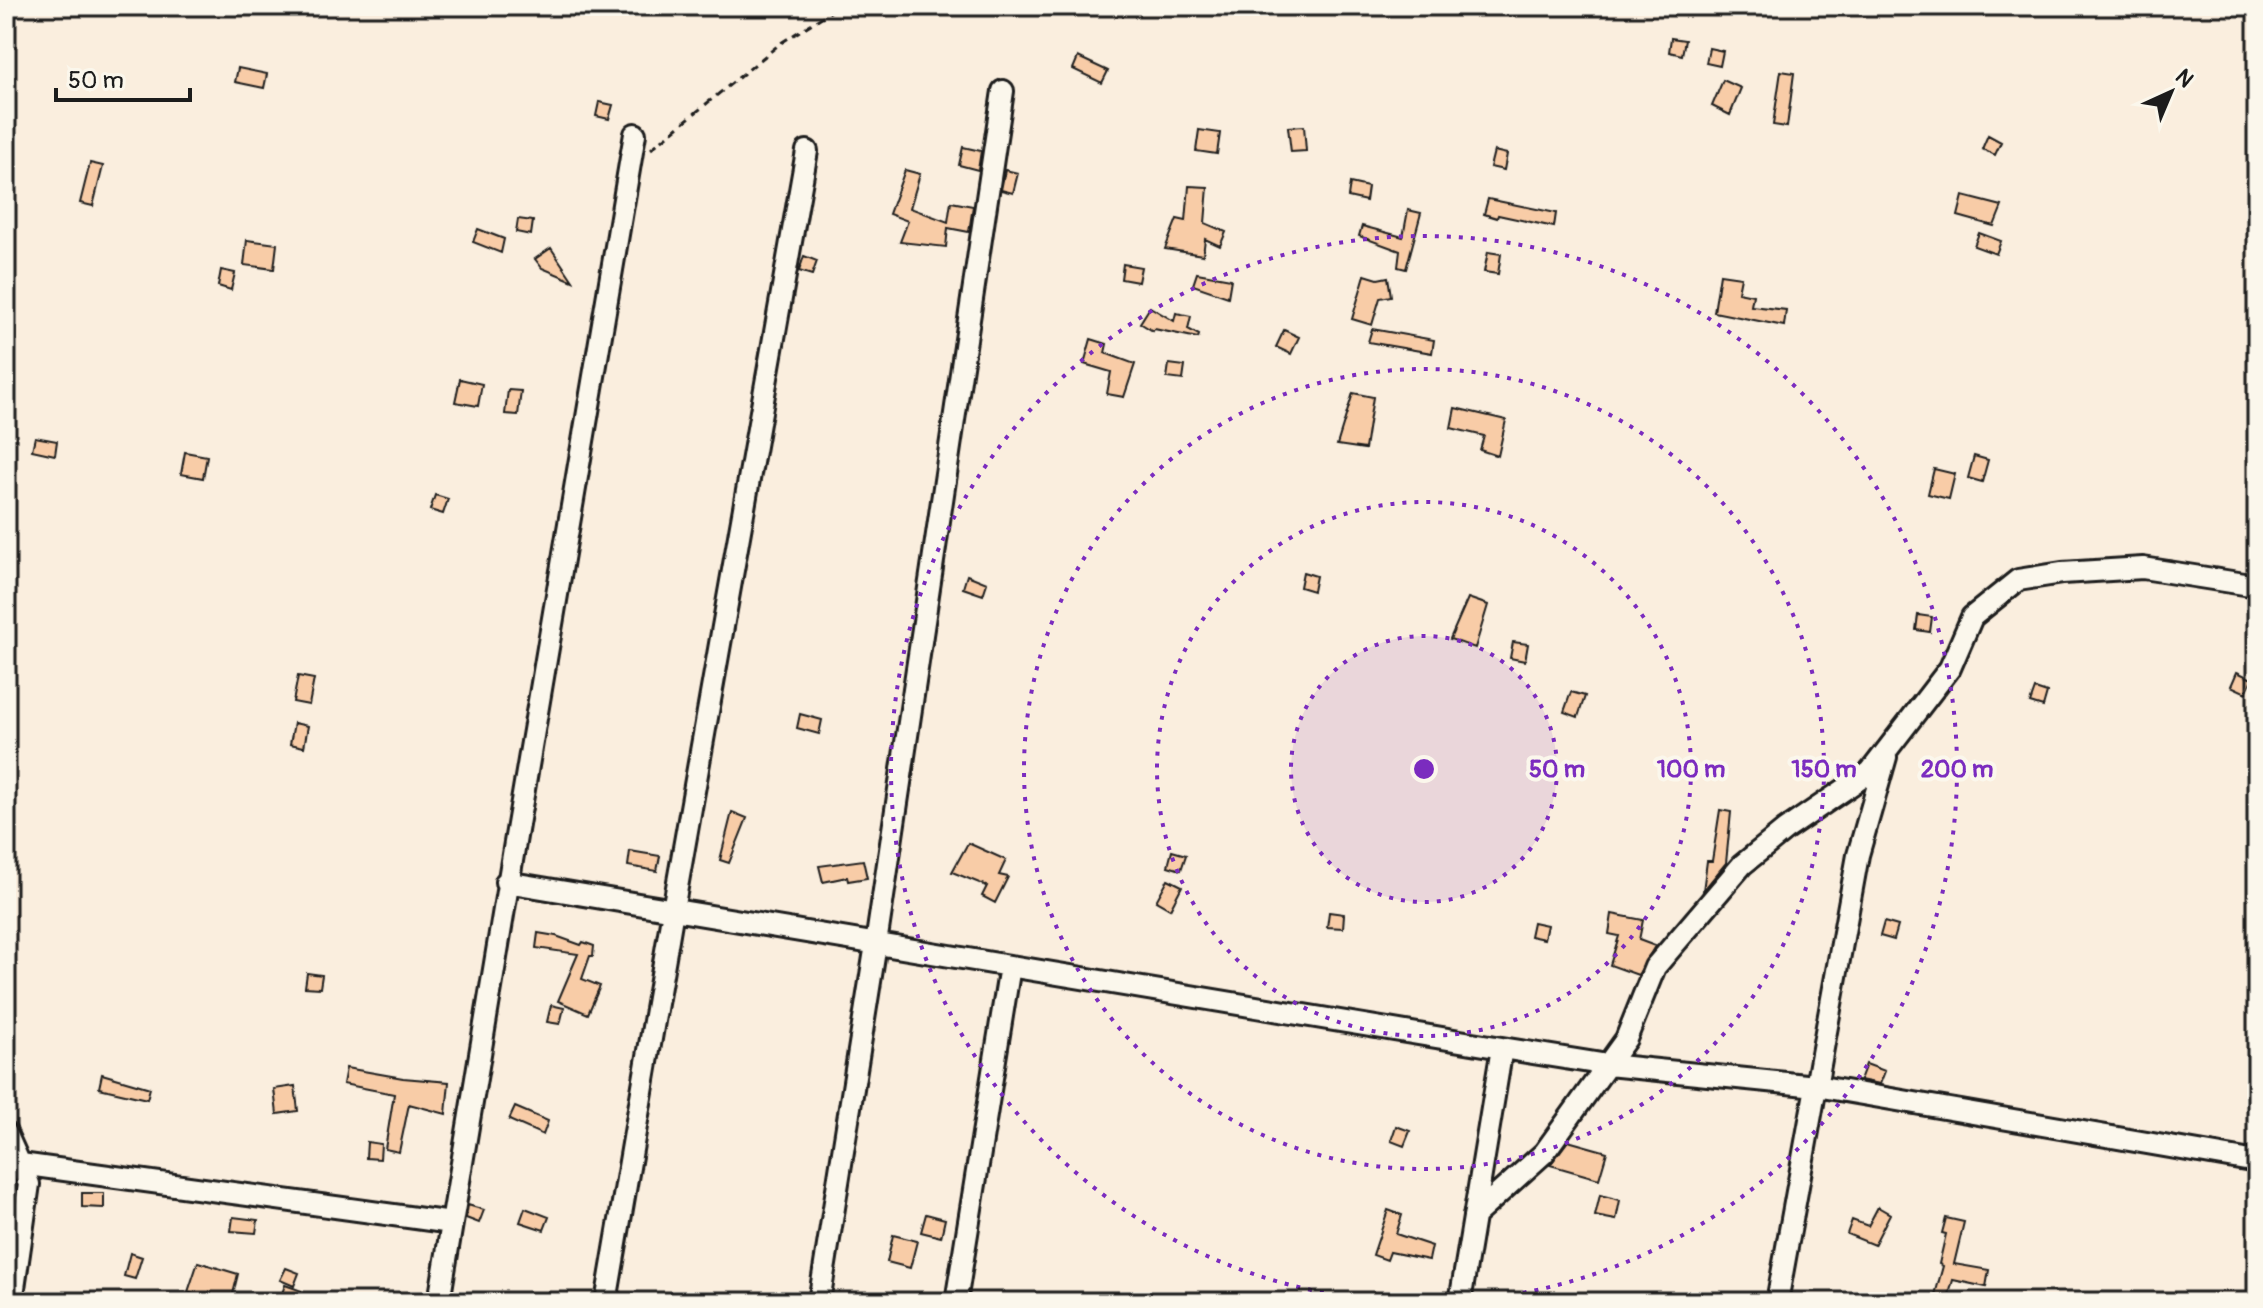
<svg xmlns="http://www.w3.org/2000/svg" width="2263" height="1308" viewBox="0 0 2263 1308" font-family="Pangolin,sans-serif">
  <style>
    .building { fill: #f8cca7; stroke: #1c1c1c; stroke-width: 2 }
    .lines { fill: none; stroke-linecap: round; stroke-linejoin: round }
    .street-casing { stroke: #1c1c1c; stroke-width: 26 }
    .path { stroke: #1c1c1c; stroke-width: 3; stroke-dasharray: 8 6; stroke-linecap: butt }
    .street { stroke: #fbf7ec; stroke-width: 20 }
    .ring { fill: none; stroke: #7b2cbf; stroke-width: 4; stroke-dasharray: 4 8 }
    .centre { fill: #7b2cbf; stroke: #fbf7ec; stroke-width: 4 }
    .ring-label { font-size: 24px; text-anchor: middle; font-weight: bold; fill: #7b2cbf; stroke: #fbf7ec; stroke-width: 8; stroke-linejoin: round; paint-order: stroke }
  </style>
  <rect width="100%" height="100%" fill="#faeede"/>
  <filter id="ink" filterUnits="userSpaceOnUse"><feTurbulence type="fractalNoise" baseFrequency=".0125" numOctaves="2"/><feDisplacementMap in="SourceGraphic" scale="16" xChannelSelector="R" yChannelSelector="G"/><feConvolveMatrix kernelMatrix="1 2 1 2 8 2 1 2 1" color-interpolation-filters="sRGB"/></filter>
  <g filter="url(#ink)">
    <path class="building" d="M1671,38L1685,40L1682,55L1669,52Z
      M1709,48L1723,51L1720,66L1706,63Z
      M1078,57L1108,71L1102,83L1073,69Z
      M238,68L267,74L264,88L235,82Z
      M1781,71L1794,73L1787,127L1773,125Z
      M1723,80L1741,88L1730,115L1712,106Z
      M599,102L613,105L609,119L596,116Z
      M1304,126L1306,151L1291,152L1288,127Z
      M1199,130L1220,133L1217,154L1196,151Z
      M1988,135L2001,142L1995,155L1982,149Z
      M963,147L981,151L978,170L959,165Z
      M1494,151L1507,154L1504,170L1490,167Z
      M90,163L103,166L93,206L80,203Z
      M905,170L920,174L910,208L948,222L951,202L973,206L969,232L948,228L946,247L900,242L908,221L889,214Z
      M1005,170L1018,173L1013,193L1001,190Z
      M1350,183L1368,187L1366,201L1348,197Z
      M1189,186L1208,187L1205,223L1226,232L1220,246L1205,239L1203,255L1165,249L1177,219L1186,221Z
      M1963,196L2002,206L1994,226L1958,216Z
      M1488,199L1556,213L1554,227L1498,215L1497,218L1484,214Z
      M1408,210L1421,213L1406,269L1398,267L1400,251L1359,236L1362,226L1403,237Z
      M518,219L533,221L531,235L516,232Z
      M478,229L504,239L501,253L473,242Z
      M1979,233L2001,241L1996,254L1974,246Z
      M247,240L277,244L274,269L244,265Z
      M551,248L573,281L542,268L535,259Z
      M1488,252L1501,254L1498,274L1484,272Z
      M804,256L817,261L812,275L799,271Z
      M1123,264L1141,267L1138,282L1121,279Z
      M221,270L235,273L231,290L218,286Z
      M1197,273L1231,279L1228,297L1193,285Z
      M1720,274L1741,277L1738,292L1753,295L1751,306L1786,310L1784,326L1714,312Z
      M1365,275L1378,279L1388,277L1391,296L1380,298L1372,325L1352,319Z
      M1150,307L1174,321L1176,313L1191,316L1188,329L1199,335L1198,338L1154,329L1153,331L1140,323Z
      M1372,329L1434,340L1432,353L1368,342Z
      M1284,330L1299,337L1291,354L1276,347Z
      M1091,339L1107,344L1105,353L1135,364L1124,397L1107,394L1111,372L1084,364Z
      M1169,364L1185,366L1183,380L1167,378Z
      M460,379L482,384L478,406L455,402Z
      M508,390L521,391L518,415L505,414Z
      M1353,393L1373,397L1365,449L1337,445Z
      M1455,408L1506,420L1498,456L1480,450L1484,436L1451,428Z
      M35,437L57,441L55,455L32,450Z
      M185,452L207,456L203,478L181,474Z
      M1974,456L1988,460L1982,482L1968,478Z
      M1934,469L1955,474L1949,499L1928,494Z
      M435,495L448,499L443,514L430,510Z
      M1303,572L1316,576L1313,591L1300,587Z
      M967,575L987,583L983,595L963,588Z
      M1468,598L1488,605L1475,648L1450,639Z
      M1918,615L1932,617L1930,632L1916,630Z
      M1513,642L1528,644L1525,661L1510,658Z
      M2237,672L2252,679L2246,693L2231,686Z
      M298,676L314,679L309,705L293,702Z
      M2035,689L2047,693L2043,707L2030,703Z
      M1571,692L1585,696L1578,717L1564,712Z
      M800,714L822,720L819,734L797,728Z
      M294,723L308,726L304,747L290,744Z
      M1720,810L1731,812L1726,863L1703,891L1707,861H1712Z
      M732,812L747,818L729,863L720,860Z
      M968,843L1006,860L999,875L1008,877L995,903L982,896L987,886L952,872Z
      M630,851L660,856L657,871L628,866Z
      M1172,851L1186,855L1181,870L1168,866Z
      M863,860L867,878L848,881L847,877L823,882L819,866Z
      M1168,879L1182,886L1170,909L1156,901Z
      M1329,912L1344,914L1343,928L1327,927Z
      M1612,914L1643,920L1639,940L1655,946L1638,975L1610,965L1619,936L1609,934Z
      M1533,922L1547,925L1544,939L1530,936Z
      M1884,922L1898,926L1894,940L1880,936Z
      M538,933L556,936L581,945L583,942L594,946L593,956H590L582,979L600,986L588,1014L558,1001L578,954L536,948Z
      M307,973L322,975L320,988L305,987Z
      M551,1005L564,1008L560,1024L547,1022Z
      M1866,1064L1885,1071L1880,1084L1860,1080Z
      M346,1068L403,1078L449,1082L446,1114L409,1104L399,1152L385,1149L394,1094L343,1084Z
      M102,1074L150,1088L147,1099L99,1088Z
      M295,1086L298,1111L277,1114L274,1089Z
      M515,1107L548,1121L543,1135L509,1120Z
      M1396,1126L1410,1131L1404,1146L1391,1141Z
      M1568,1141L1607,1152L1599,1179L1550,1165Z
      M367,1142L381,1144L380,1159L366,1158Z
      M82,1193H104V1208L82,1207Z
      M1600,1195L1620,1200L1616,1220L1595,1216Z
      M468,1205L484,1210L479,1223L466,1218Z
      M1878,1207L1890,1214L1874,1245L1847,1234L1852,1220L1868,1226Z
      M525,1208L549,1217L544,1230L520,1222Z
      M1388,1210L1402,1215L1396,1234L1432,1246L1429,1260L1390,1252L1387,1260L1373,1255Z
      M926,1214L945,1219L941,1237L921,1232Z
      M233,1217L258,1220L256,1233L231,1231Z
      M1946,1218L1964,1222L1954,1264L1989,1270L1986,1287L1953,1280L1947,1302H1933L1943,1266L1939,1264L1946,1234L1942,1233Z
      M893,1235L917,1241L910,1268L887,1262Z
      M130,1253L142,1257L135,1279L124,1276Z
      M198,1262L238,1274L231,1302H213L188,1292Z
      M286,1268L299,1273L294,1286L280,1280Z
      M285,1285L302,1291L298,1302H279Z"/>
    <g class="lines">
      <defs>
        <path id="street" d="M506,882L1502,1048L1608,1065L1816,1086L2257,1162
          M6,1133L29,1184L12,1302
          M6,1162L452,1223
          M1474,1216L1544,1153L1626,1039L1655,967L1742,865L1785,830L1870,772L1950,668L1972,617L2018,580L2062,573L2143,568L2257,586
          M439,1302C501,912 571,524 635,134
          M606,1302L673,910L807,151
          M819,1302L876,944L1003,91
          M956,1302L1010,966
          M1460,1302L1502,1048
          M1777,1302L1858,855L1886,757"/>
      </defs>
      <use href="#street" class="street-casing"/>
      <path class="path" d="M651,149L781,43L839,6"/>
      <use href="#street" class="street"/>
    </g>
  </g>
  <circle cx="1424" cy="769" r="133" fill="#7b2cbf" fill-opacity=".12"/>
  <g class="ring">
    <circle cx="1424" cy="769" r="133"/>
    <circle cx="1424" cy="769" r="267"/>
    <circle cx="1424" cy="769" r="400"/>
    <path d="M1419 1302A533 533 0 1 1 1429 1302"/>
  </g>
  <circle cx="1424" cy="769" r="12" class="centre"/>
  <g class="ring-label">
    <text x="1557" y="777">50 m</text>
    <text x="1691" y="777">100 m</text>
    <text x="1824" y="777">150 m</text>
    <text x="1957" y="777">200 m</text>
  </g>
  <rect width="2263" height="1308" fill="none" stroke="#fbf7ec" stroke-width="32"/>
  <rect x="16" y="16" width="2231" height="1276" fill="none" stroke="#1c1c1c" stroke-width="3" filter="url(#ink)"/>
  <g transform="translate(2171 92) rotate(44)" stroke="#fbf7ec" stroke-width="6" paint-order="stroke">
  <path d="M0-6L14 30L0 20L-14 30Z" fill="#1c1c1c"/>
  <text y="-12" font-size="22" font-weight="bold" text-anchor="middle" fill="#1c1c1c">N</text>
  </g>
  <path d="M56 88v12h134v-12" fill="none" stroke="#1c1c1c" stroke-width="4"/>
  <text x="68" y="88" font-size="24" fill="#1c1c1c" stroke="#fbf7ec" stroke-width="6" paint-order="stroke">50 m</text>
</svg>
